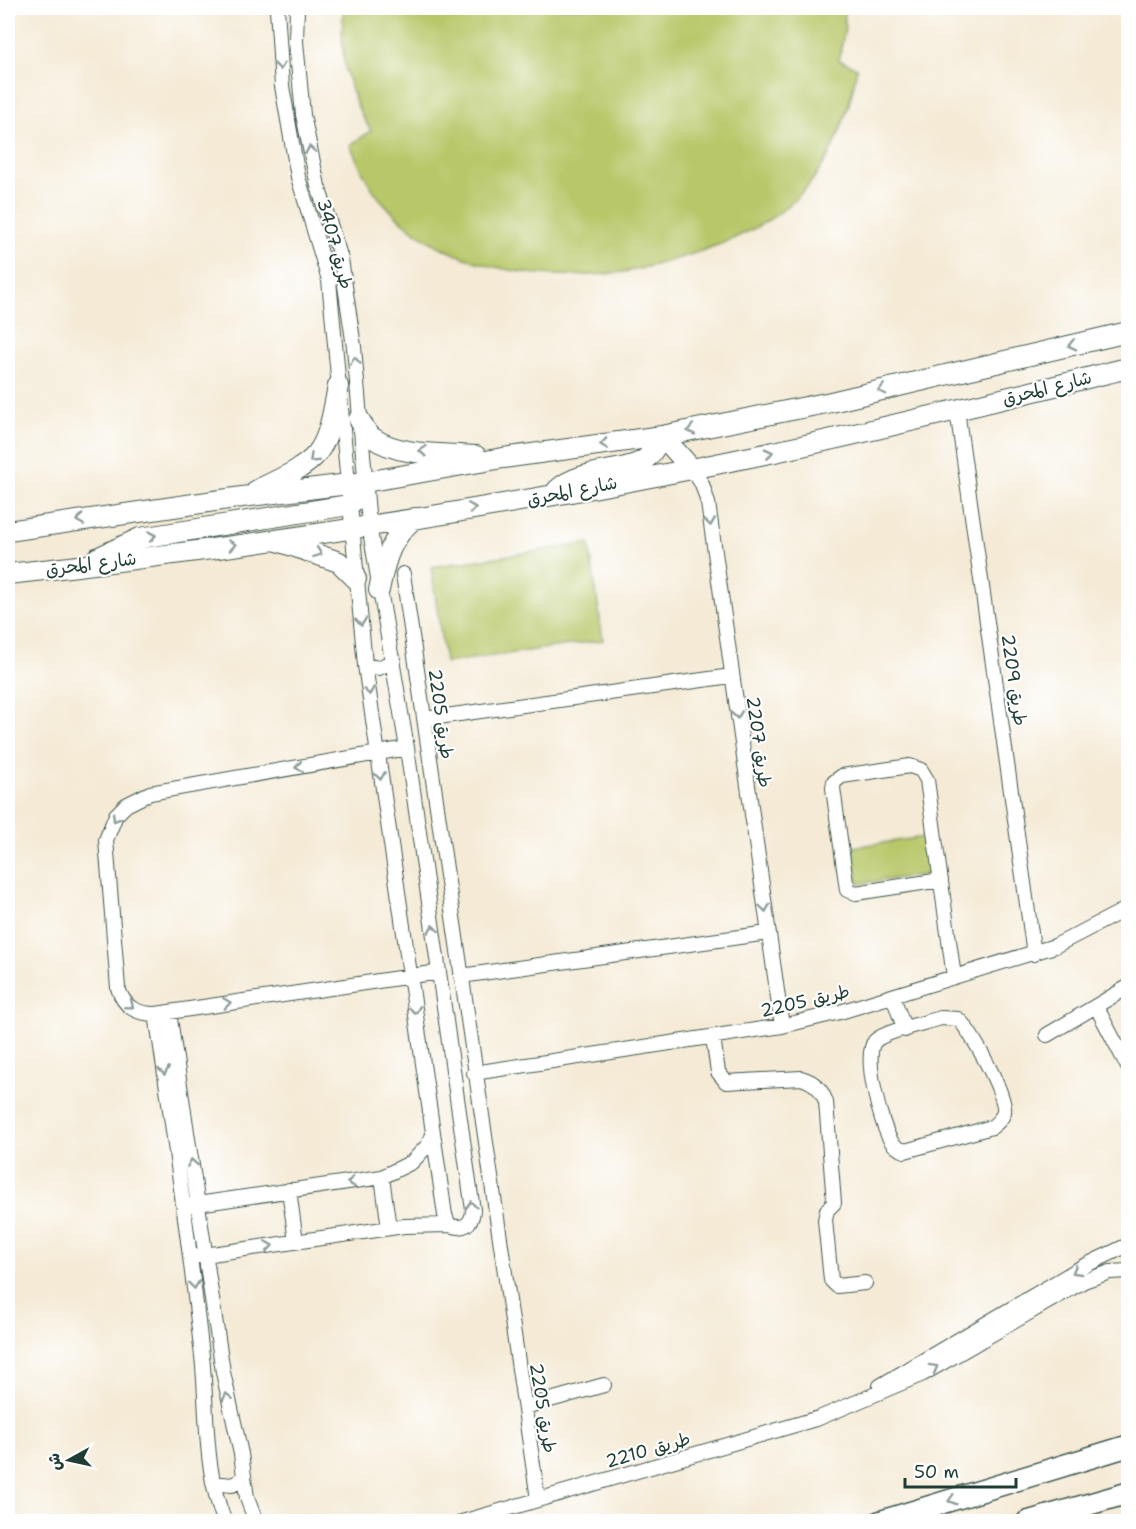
<svg xmlns="http://www.w3.org/2000/svg" width="1136" height="1529" viewBox="0 0 1136 1529" font-family="'Shantell Sans','Playpen Sans Arabic',sans-serif">
  <style>
    .green { fill: #b8c769; stroke: #6c824e; stroke-width: 1.5 }
    .lines { fill: none; stroke-linecap: round; stroke-linejoin: round }
    .street-casing { stroke: #3f574c; stroke-width: 16 }
    .secondary-casing { stroke: #3f574c; stroke-width: 22 }
    .primary-casing { stroke: #3f574c; stroke-width: 24 }
    .street { stroke: #fff; stroke-width: 14 }
    .secondary { stroke: #fff; stroke-width: 20 }
    .primary { stroke: #fff; stroke-width: 21 }
    .oneway { stroke: #8f9e9a }
    .labels { text-anchor: middle; dominant-baseline: central; stroke-width: 4.5; stroke-linejoin: round; paint-order: stroke }
    .street-label { font-size: 18px; fill: #1f3d34; stroke: #fff }
  </style>
  <rect width="100%" height="100%" fill="#fff"/>
  <filter id="ink" filterUnits="userSpaceOnUse"><feTurbulence type="fractalNoise" baseFrequency=".0167" numOctaves="2"/><feDisplacementMap in="SourceGraphic" scale="12" xChannelSelector="R" yChannelSelector="G"/><feConvolveMatrix kernelMatrix="1 2 1 2 8 2 1 2 1" color-interpolation-filters="sRGB"/></filter>
  <filter id="wash" filterUnits="userSpaceOnUse"><feTurbulence type="fractalNoise" baseFrequency=".008" numOctaves="4" result="noise"/><feDisplacementMap in="SourceGraphic" scale="24" xChannelSelector="R" yChannelSelector="G"/><feGaussianBlur stdDeviation="1.35" result="paint"/><feColorMatrix in="noise" values="0 0 0 0 0 0 0 0 0 0 0 0 0 0 0 0 0 1.4 0 .05"/><feComposite in="paint" operator="in"/></filter>
  <g filter="url(#wash)">
    <rect width="100%" height="100%" fill="#f4ead5"/>
    <path class="green" d="M344,8H844L845,28L839,60L857,68C849,115 832,163 797,198C764,230 715,248 672,260C656,264 639,270 623,272C538,283 440,270 381,200C367,184 359,164 350,145L371,131C347,94 338,51 344,8Z
      M589,543L603,640L445,663L431,567Z
      M924,837L930,874L858,884L853,847Z"/>
  </g>
  <g filter="url(#ink)">
    <g class="lines">
      <defs>
        <path id="street" d="M277,8L282,86L298,177L329,280L365,665L445,1215L449,1225C463,1230 472,1225 473,1210L407,748L369,525L354,347L341,259L318,186L303,115L296,42L297,8
          M957,410L1034,954
          M691,468L702,484L708,503L782,1026
          M403,574L538,1499
          M365,665L379,668L394,660
          M424,719L731,676
          M407,748L150,793L126,805L116,815L106,840L118,988C124,1007 136,1014 156,1014L439,972
          M941,880L856,893L847,890L833,788L834,782L842,776L910,766L921,770L927,780L954,977
          M461,976L768,933
          M893,997L905,1030
          M1096,1006L1128,1067
          M169,1012L223,1372L241,1454L247,1498L256,1522
          M156,1014C173,1127 189,1241 202,1356C208,1410 203,1470 225,1522
          M941,1018L958,1019C971,1030 1007,1096 1004,1112C1002,1119 997,1123 992,1127L905,1151C899,1149 894,1146 891,1141C881,1125 862,1055 875,1041C885,1031 926,1023 941,1018Z
          M1047,1035L1128,987
          M713,1037L718,1072L726,1082L801,1078C815,1082 821,1089 826,1102L834,1203L827,1210L825,1220L831,1280L837,1286L865,1283
          M474,1073L782,1026L840,1012L1055,946L1128,908
          M382,1177L389,1228
          M289,1190L296,1242
          M191,1205L382,1177L412,1162L428,1145L433,1135
          M198,1256L404,1226L449,1225
          M880,1386L1082,1267L1128,1245
          M525,1407L604,1385
          M213,1483L232,1485L244,1479
          M462,1522L819,1418L923,1374L1084,1281L1110,1272L1128,1271"/>
        <path id="secondary" d="M359,419C363,426 367,434 373,438C400,457 445,453 476,456
          M662,436L691,468
          M257,490C322,459 325,458 338,386
          M557,490C583,466 629,475 649,456C654,450 658,443 662,436
          M8,531L242,497L365,482L503,458L662,436L831,402L1128,332
          M278,541L339,562L356,579
          M97,558L140,538L349,505L360,495L365,482
          M8,574C260,546 512,507 760,455C884,429 1006,398 1128,368
          M379,590C385,560 390,538 415,518"/>
        <path id="primary" d="M879,1522L1128,1446
          M1027,1522L1128,1493"/>
      </defs>
      <use href="#street" class="street-casing"/>
      <use href="#secondary" class="secondary-casing"/>
      <use href="#primary" class="primary-casing"/>
      <use href="#street" class="street"/>
      <use href="#secondary" class="secondary"/>
      <use href="#primary" class="primary"/>
    </g>
    <defs><path id="oneway-chevron" d="M-2-3.5L2.5 0L-2 3.5" fill="none" stroke-width="1.6" stroke-linecap="round" stroke-linejoin="round" transform="scale(1.5)"/></defs>
    <g class="oneway">
      <use href="#oneway-chevron" transform="translate(280 66) rotate(84)"/>
      <use href="#oneway-chevron" transform="translate(310 150) rotate(-102)"/>
      <use href="#oneway-chevron" transform="translate(1072 345) rotate(167)"/>
      <use href="#oneway-chevron" transform="translate(355 361) rotate(-94)"/>
      <use href="#oneway-chevron" transform="translate(882 390) rotate(167)"/>
      <use href="#oneway-chevron" transform="translate(691 430) rotate(169)"/>
      <use href="#oneway-chevron" transform="translate(604 444) rotate(172)"/>
      <use href="#oneway-chevron" transform="translate(423 451) rotate(-175)"/>
      <use href="#oneway-chevron" transform="translate(769 453) rotate(-13)"/>
      <use href="#oneway-chevron" transform="translate(313 459) rotate(136)"/>
      <use href="#oneway-chevron" transform="translate(472 508) rotate(-9)"/>
      <use href="#oneway-chevron" transform="translate(80 520) rotate(172)"/>
      <use href="#oneway-chevron" transform="translate(710 522) rotate(82)"/>
      <use href="#oneway-chevron" transform="translate(152 536) rotate(-10)"/>
      <use href="#oneway-chevron" transform="translate(232 545) rotate(-8)"/>
      <use href="#oneway-chevron" transform="translate(318 553) rotate(20)"/>
      <use href="#oneway-chevron" transform="translate(361 622) rotate(84)"/>
      <use href="#oneway-chevron" transform="translate(369 691) rotate(82)"/>
      <use href="#oneway-chevron" transform="translate(737 715) rotate(82)"/>
      <use href="#oneway-chevron" transform="translate(299 767) rotate(170)"/>
      <use href="#oneway-chevron" transform="translate(380 776) rotate(82)"/>
      <use href="#oneway-chevron" transform="translate(116 818) rotate(121)"/>
      <use href="#oneway-chevron" transform="translate(765 908) rotate(82)"/>
      <use href="#oneway-chevron" transform="translate(433 929) rotate(-98)"/>
      <use href="#oneway-chevron" transform="translate(227 1003) rotate(-8)"/>
      <use href="#oneway-chevron" transform="translate(130 1005) rotate(39)"/>
      <use href="#oneway-chevron" transform="translate(415 1010) rotate(82)"/>
      <use href="#oneway-chevron" transform="translate(164 1071) rotate(82)"/>
      <use href="#oneway-chevron" transform="translate(192 1163) rotate(-99)"/>
      <use href="#oneway-chevron" transform="translate(351 1182) rotate(172)"/>
      <use href="#oneway-chevron" transform="translate(471 1205) rotate(-95)"/>
      <use href="#oneway-chevron" transform="translate(269 1246) rotate(-8)"/>
      <use href="#oneway-chevron" transform="translate(1076 1271) rotate(150)"/>
      <use href="#oneway-chevron" transform="translate(194 1285) rotate(83)"/>
      <use href="#oneway-chevron" transform="translate(934 1368) rotate(-29)"/>
      <use href="#oneway-chevron" transform="translate(227 1397) rotate(-102)"/>
      <use href="#oneway-chevron" transform="translate(952 1500) rotate(163)"/>
    </g>
  </g>
  <g class="labels">
    <g class="street-label">
      <text transform="translate(335 244) rotate(75)">طريق 3407</text>
      <text transform="translate(1047 388) rotate(-14)">شارع المحرق</text>
      <text transform="translate(572 491) rotate(-11)">شارع المحرق</text>
      <text transform="translate(91 564) rotate(-7)">شارع المحرق</text>
      <text transform="translate(1014 680) rotate(82)">طريق 2209</text>
      <text transform="translate(441 714) rotate(82)">طريق 2205</text>
      <text transform="translate(759 742) rotate(82)">طريق 2207</text>
      <text transform="translate(805 1001) rotate(-13)">طريق 2205</text>
      <text transform="translate(543 1408) rotate(81)">طريق 2205</text>
      <text transform="translate(648 1450) rotate(-16)">طريق 2210</text>
    </g>
  </g>
  <rect width="1136" height="1529" fill="none" stroke="#fff" stroke-width="30"/>
  <g transform="translate(69 1460) rotate(262)" stroke="#ffffff" stroke-width="4.5" paint-order="stroke">
  <path d="M0-4.5L10 22L0 15L-10 22Z" fill="#1f3d34"/>
  <text y="-9" font-size="16" font-weight="bold" text-anchor="middle" fill="#1f3d34">ش</text>
  </g>
  <path d="M905 1478v9h111v-9" fill="none" stroke="#1f3d34" stroke-width="3"/>
  <text x="914" y="1478" font-size="18" fill="#1f3d34" stroke="#ffffff" stroke-width="4.5" paint-order="stroke">50 m</text>
</svg>
